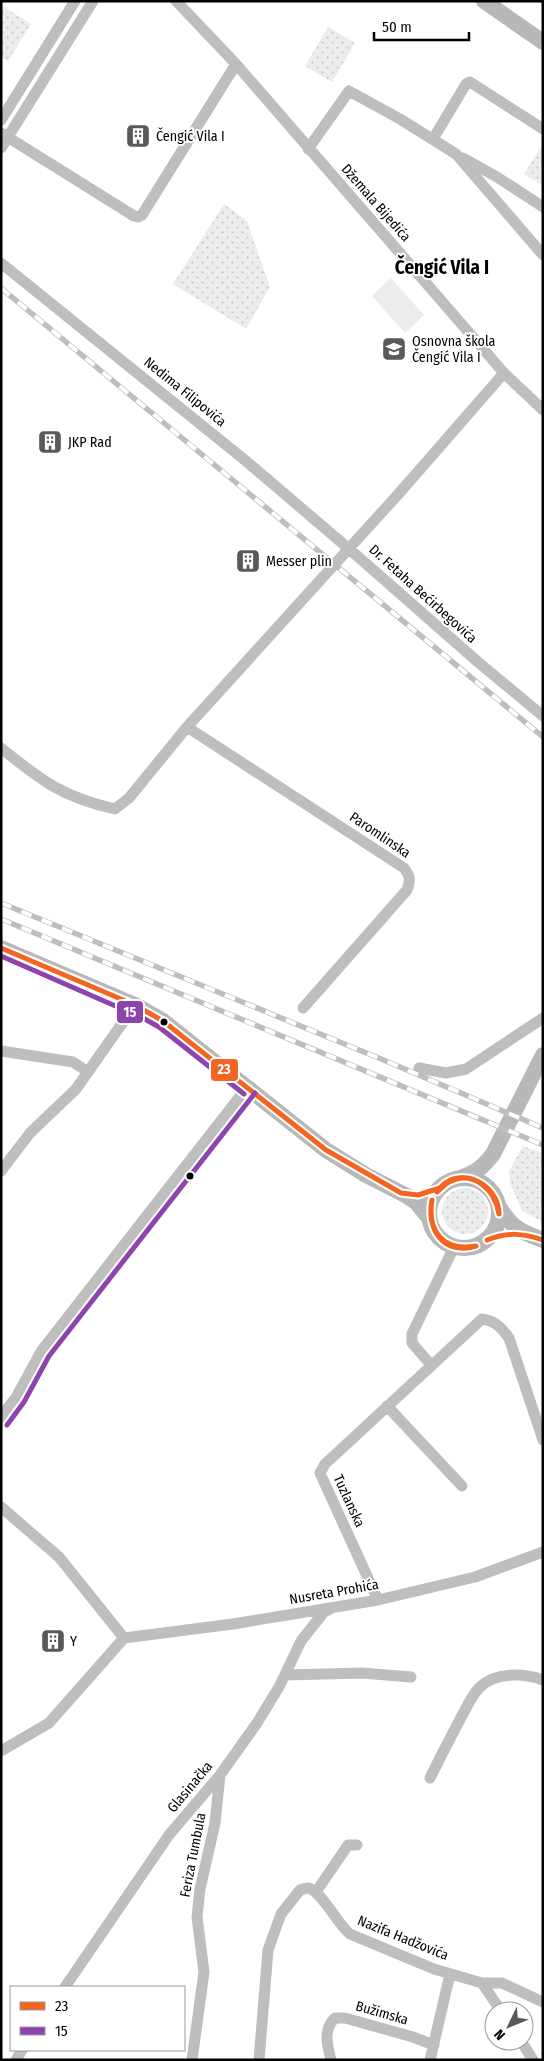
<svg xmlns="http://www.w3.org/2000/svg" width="544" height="2061" viewBox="0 0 544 2061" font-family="'Fira Sans Condensed',sans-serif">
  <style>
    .grass { fill: url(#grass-dots) }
    .garden { fill: #ececec }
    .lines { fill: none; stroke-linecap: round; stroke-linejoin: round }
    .minor { stroke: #bebebe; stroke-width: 11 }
    .tertiary { stroke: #bebebe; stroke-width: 15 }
    .secondary { stroke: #b8b8b8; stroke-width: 16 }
    .rail-casing { stroke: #bebebe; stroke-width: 5.5 }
    .rail { stroke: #fff; stroke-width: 4; stroke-dasharray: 11; stroke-linecap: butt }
    .bus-1-casing { stroke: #fff; stroke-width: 9 }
    .bus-2-casing { stroke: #fff; stroke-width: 9 }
    .bus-1 { stroke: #f26522; stroke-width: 5 }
    .bus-2 { stroke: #8e44ad; stroke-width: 5 }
    .bus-dot { fill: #000; stroke: #fff; stroke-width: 2 }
    .labels { text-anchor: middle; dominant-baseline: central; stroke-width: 4; stroke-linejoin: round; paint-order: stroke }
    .poi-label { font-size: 14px; fill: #000; stroke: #fff; text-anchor: start }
    .street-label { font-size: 14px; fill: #000; stroke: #fff }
    .district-label { font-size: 19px; font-weight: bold; fill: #000; stroke: #fff }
    .line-badge { stroke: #fff; stroke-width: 2 }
    .badge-label { font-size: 14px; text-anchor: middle; font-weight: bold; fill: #fff }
  </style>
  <defs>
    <pattern id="grass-dots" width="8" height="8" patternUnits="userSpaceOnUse" patternTransform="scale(1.25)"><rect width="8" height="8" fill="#ececec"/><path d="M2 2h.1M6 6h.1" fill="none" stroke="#c9c9c9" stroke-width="1.8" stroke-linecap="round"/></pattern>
  </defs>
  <rect width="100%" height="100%" fill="#fff"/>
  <path class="grass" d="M1,5L31,24L8,61L1,57Z
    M328,27L355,43L332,82L305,66Z
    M543,144V186L524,174Z
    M224,204L247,221L270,287L246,329L173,284Z
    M523,1146L543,1153V1222L522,1211L510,1183L509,1171Z
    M442 1211a23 23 0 1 1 46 0a23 23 0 1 1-46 0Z"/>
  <path class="garden" d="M391,278L424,315L405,333L372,296Z"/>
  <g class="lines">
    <path class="minor" d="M176,1L236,64L504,373L543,410
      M1,120L75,1
      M1,133L134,216L138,217L142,215L236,64
      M433,139L466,84L470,82L543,129
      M1,148L93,1
      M308,149L349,91L400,119L456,154L543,255
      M463,158L497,177L543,207
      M1,263L246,461L355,554L478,662L543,716
      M187,727L404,868C410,876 411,880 407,890L303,1008
      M1,748C42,781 62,797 115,809L129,798L187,727L402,490L504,373
      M1,1051L73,1062L88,1072
      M419,1068L446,1073L466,1069L543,1018
      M1,1171L30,1133L76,1089L135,1005
      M431,1365L412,1343V1334L454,1247
      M387,1406L462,1486
      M1,1507L59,1557L124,1638
      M378,1600L320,1473L325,1464L482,1319C495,1321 501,1327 509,1338L543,1440
      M285,1675L362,1673L411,1677
      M1,1751L49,1723L124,1638L233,1624L378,1600L475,1577L543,1552
      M430,1778C441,1756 452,1734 464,1712C468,1704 473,1694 480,1687C496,1672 524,1673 543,1680
      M316,1892L348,1845H357
      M482,1983L501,2011
      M65,1987L169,1835L220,1775L257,1723L279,1687L301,1641L324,1612L332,1608
      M521,2041L533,2060
      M16,2060L22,2050
      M192,2060L204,1972L197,1917L200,1889L215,1823L220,1775
      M259,2060L268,1950L281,1914L300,1890C303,1889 306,1888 308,1888C321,1890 338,1925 350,1934L434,1969L482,1983H502L543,2002
      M331,2060C327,2045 323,2029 335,2018H345L413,2037L434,2045
      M430,2060L450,1974"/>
    <path class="tertiary" d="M1,1420L18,1398L43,1352L249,1088"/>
    <path class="secondary" d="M484,1L543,42
      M1,948L135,1005L163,1021L326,1150L366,1175L407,1196L416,1202L429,1218
      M429 1213a35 35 0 1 1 70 0a35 35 0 1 1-70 0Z
      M460,1178C477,1172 482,1168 493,1154L543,1055
      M499,1207C512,1228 521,1232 543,1240"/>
    <defs>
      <path id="rail" d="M1,288L543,737
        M1,903L386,1061L543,1128
        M1,919L543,1145"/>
    </defs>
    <use href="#rail" class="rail-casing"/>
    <use href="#rail" class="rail"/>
    <defs>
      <path id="bus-1" d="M1,948L135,1005L163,1021L326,1150L401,1193L418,1195L440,1188
        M437,1192C455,1163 499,1182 499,1214
        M437,1192C441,1189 445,1184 449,1182C474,1169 495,1190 499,1214
        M432,1200C427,1231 443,1252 476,1246
        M432,1200C426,1229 443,1256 476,1246
        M487,1240C507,1232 523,1233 543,1240"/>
      <path id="bus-2" d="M1,956L143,1018L159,1027L244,1094
        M7,1425L24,1402L49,1356L255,1093"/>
    </defs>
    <use href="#bus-1" class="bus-1-casing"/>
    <use href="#bus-2" class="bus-2-casing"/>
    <use href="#bus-1" class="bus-1"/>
    <use href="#bus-2" class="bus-2"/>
  </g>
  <defs>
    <symbol id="building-square" viewBox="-11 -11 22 22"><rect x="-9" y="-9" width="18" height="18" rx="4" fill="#595959" stroke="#fff"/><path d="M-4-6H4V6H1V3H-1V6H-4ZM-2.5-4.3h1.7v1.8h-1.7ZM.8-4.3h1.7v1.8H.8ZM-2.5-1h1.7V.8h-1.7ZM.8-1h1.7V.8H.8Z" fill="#fff"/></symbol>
    <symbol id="school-square" viewBox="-11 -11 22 22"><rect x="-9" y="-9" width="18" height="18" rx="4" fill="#595959" stroke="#fff"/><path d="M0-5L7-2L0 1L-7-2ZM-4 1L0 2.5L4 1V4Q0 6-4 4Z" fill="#fff"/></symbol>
  </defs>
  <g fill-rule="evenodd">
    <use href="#building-square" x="124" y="122" width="28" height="28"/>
    <use href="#school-square" x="380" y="335" width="28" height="28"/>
    <use href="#building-square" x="36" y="428" width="28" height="28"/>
    <use href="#building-square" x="234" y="547" width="28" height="28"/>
    <use href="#building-square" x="39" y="1627" width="28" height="28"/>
  </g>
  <g class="bus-dot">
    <circle cx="164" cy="1022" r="4.5"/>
    <circle cx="190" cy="1176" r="4.5"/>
  </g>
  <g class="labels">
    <g class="poi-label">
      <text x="156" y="136">Čengić Vila I</text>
      <text x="412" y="341">Osnovna škola<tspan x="412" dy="16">Čengić Vila I</tspan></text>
      <text x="68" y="442">JKP Rad</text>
      <text x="266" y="561">Messer plin</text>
      <text x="70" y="1641">Y</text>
    </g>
    <g class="street-label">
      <text transform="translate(376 203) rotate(49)">Džemala Bijedića</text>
      <text transform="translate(185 392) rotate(39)">Nedima Filipovića</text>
      <text transform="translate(423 594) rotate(42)">Dr. Fetaha Bećirbegovića</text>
      <text transform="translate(380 835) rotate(34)">Paromlinska</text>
      <text transform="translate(349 1501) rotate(65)">Tuzlanska</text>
      <text transform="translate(334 1592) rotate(-10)">Nusreta Prohića</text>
      <text transform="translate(190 1787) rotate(-50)">Glasinačka</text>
      <text transform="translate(193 1855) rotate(-79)">Feriza Tumbula</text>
      <text transform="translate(403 1938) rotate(22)">Nazifa Hadžovića</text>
      <text transform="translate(382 2013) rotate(16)">Bužimska</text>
    </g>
    <g class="district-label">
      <text x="442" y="267">Čengić Vila I</text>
    </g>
  </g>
  <g class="line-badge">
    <rect x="116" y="1000" width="28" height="24" rx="5" fill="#8e44ad"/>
    <rect x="210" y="1058" width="29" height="24" rx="5" fill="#f26522"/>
  </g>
  <g class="badge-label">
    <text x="130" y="1017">15</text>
    <text x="224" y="1074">23</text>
  </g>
  <rect width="544" height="2061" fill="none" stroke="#000000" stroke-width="5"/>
  <rect x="10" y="1986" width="175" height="65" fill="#ffffff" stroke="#999999"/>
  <rect x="20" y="2002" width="25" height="8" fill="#f26522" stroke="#999999"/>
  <text x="55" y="2011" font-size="15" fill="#000000">23</text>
  <rect x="20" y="2027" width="25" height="8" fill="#8e44ad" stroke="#999999"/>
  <text x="55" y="2036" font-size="15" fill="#000000">15</text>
  <g transform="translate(509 2026) rotate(227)"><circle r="24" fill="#ffffff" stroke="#999999"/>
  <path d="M0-4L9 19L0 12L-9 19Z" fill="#595959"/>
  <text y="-8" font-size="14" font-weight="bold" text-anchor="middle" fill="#000000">N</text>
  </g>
  <path d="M374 32v8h95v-8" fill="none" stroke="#000000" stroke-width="2.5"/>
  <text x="382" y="32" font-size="15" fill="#000000" stroke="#ffffff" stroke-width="4" paint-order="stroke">50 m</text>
</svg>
